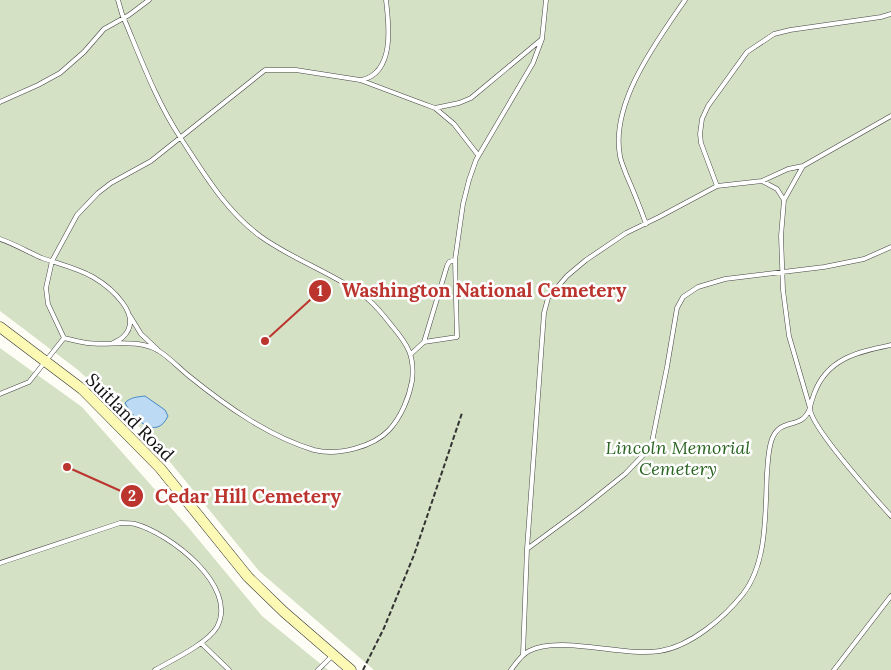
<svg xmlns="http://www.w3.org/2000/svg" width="891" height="670" viewBox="0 0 891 670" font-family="Lora,serif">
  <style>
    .cemetery { fill: #d5e1c5 }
    .water { fill: #bcdaf4; stroke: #4688c7 }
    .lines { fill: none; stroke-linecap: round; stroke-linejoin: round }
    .service-casing { stroke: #444; stroke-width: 5 }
    .secondary-casing { stroke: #333; stroke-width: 11 }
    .path { stroke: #333; stroke-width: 2; stroke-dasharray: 5 2.5; stroke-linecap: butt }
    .service { stroke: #fff; stroke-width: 4 }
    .secondary { stroke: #fbf9b3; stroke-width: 10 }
    .labels { text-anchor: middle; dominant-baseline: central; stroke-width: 5; stroke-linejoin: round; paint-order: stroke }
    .street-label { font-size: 18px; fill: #111; stroke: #fff }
    .park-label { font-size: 18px; font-style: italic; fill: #2b6623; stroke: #fff }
    .leader { fill: none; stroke: #bb342e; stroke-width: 2 }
    .callout-dot { fill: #bb342e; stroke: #fff; stroke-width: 2 }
    .mark-label { font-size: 15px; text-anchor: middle; font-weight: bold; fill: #fff }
    .callout-label { font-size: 19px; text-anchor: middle; font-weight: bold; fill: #bb342e; stroke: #fff; stroke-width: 5; stroke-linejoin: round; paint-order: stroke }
  </style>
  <rect width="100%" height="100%" fill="#fefdf5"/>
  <path class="cemetery" d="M0,0H891V670H374L259,571L148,435L78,370L0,311Z
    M0,348L82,407L188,527L262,616L328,670H0Z"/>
  <path class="water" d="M145,396L165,410L168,416C156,442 133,418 125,403C130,397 138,397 145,396Z"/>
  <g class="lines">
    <defs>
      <path id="service" d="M118,0L122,14C140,56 155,99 180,137C203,172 225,210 260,236C286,255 319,268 347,285C354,290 363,294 369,300C378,308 385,317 392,326C408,345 415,356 412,381C409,398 401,417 389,430C373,447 338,456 314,450C268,436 226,406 189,376C179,368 170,358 159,351C137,338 111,346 87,343C80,342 72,340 64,338L48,304L46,288L52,261L77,215L98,193L111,183L151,161L265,70H296L360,80L424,104L435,108L454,124L478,155
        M362,80C395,72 389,25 386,0
        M0,102L38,85L60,73L84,52L104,29L129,15L149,0
        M435,108L459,103L471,98L542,39L546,0
        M762,181L777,189L784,200
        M717,186L701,143L700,134L702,119L708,106L747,52L774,34L790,30L881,17L891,14
        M646,224C640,207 633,190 626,174C624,168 621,162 620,156C610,103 657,41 685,0
        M0,239C15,244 28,252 42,258C59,264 77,268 93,277C110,287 145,316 123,337C120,340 116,341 113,343
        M130,316L141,334L157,349
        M424,342L447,266L449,262L455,260
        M891,345C858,352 827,358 814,394C813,398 810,404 810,409C812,429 875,498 891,516
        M411,354L424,342L457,337L455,260L463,204L469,180L476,160L533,63L542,39
        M0,394L29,382L64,338
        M527,549L580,510L625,474L651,447L667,367L677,308L683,297L698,287L725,279L824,267L864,259L891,247
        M0,563L120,523C125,523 130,523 135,524C169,533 239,586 217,627C207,644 172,660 155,670
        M201,643L229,670
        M523,654L527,549L544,313L548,298L567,276L586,260L626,233L659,217L717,186L762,181L788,169L803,166
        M318,670L333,655
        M511,670C516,663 521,655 529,651C560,635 622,657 660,651C691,646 724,618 743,594C768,562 765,511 767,473C768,462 768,449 772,439C781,416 802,431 810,408L789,336L783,290L781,236L784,200L803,166L891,116
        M834,670L891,596"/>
      <path id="secondary" d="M0,327L82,389L160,468L248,577L284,612L351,670"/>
    </defs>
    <use href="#service" class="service-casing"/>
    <use href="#secondary" class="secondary-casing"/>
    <path class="path" d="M363,670L384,628L414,555L462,413"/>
    <use href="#service" class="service"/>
    <use href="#secondary" class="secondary"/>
  </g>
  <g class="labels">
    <g class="street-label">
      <text transform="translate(130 417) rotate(45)">Suitland Road</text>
    </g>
    <g class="park-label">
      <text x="678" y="447">Lincoln Memorial<tspan x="678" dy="21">Cemetery</tspan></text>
    </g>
  </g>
  <path class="leader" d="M265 341L320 291M67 467L132 496"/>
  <g class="callout-dot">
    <circle cx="265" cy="341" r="5"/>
    <circle cx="67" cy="467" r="5"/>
    <circle cx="320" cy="291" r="12"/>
    <circle cx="132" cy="496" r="12"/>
  </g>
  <g class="mark-label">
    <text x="320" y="296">1</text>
    <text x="132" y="501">2</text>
  </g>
  <g class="callout-label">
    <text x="484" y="297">Washington National Cemetery</text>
    <text x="248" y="503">Cedar Hill Cemetery</text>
  </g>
</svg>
